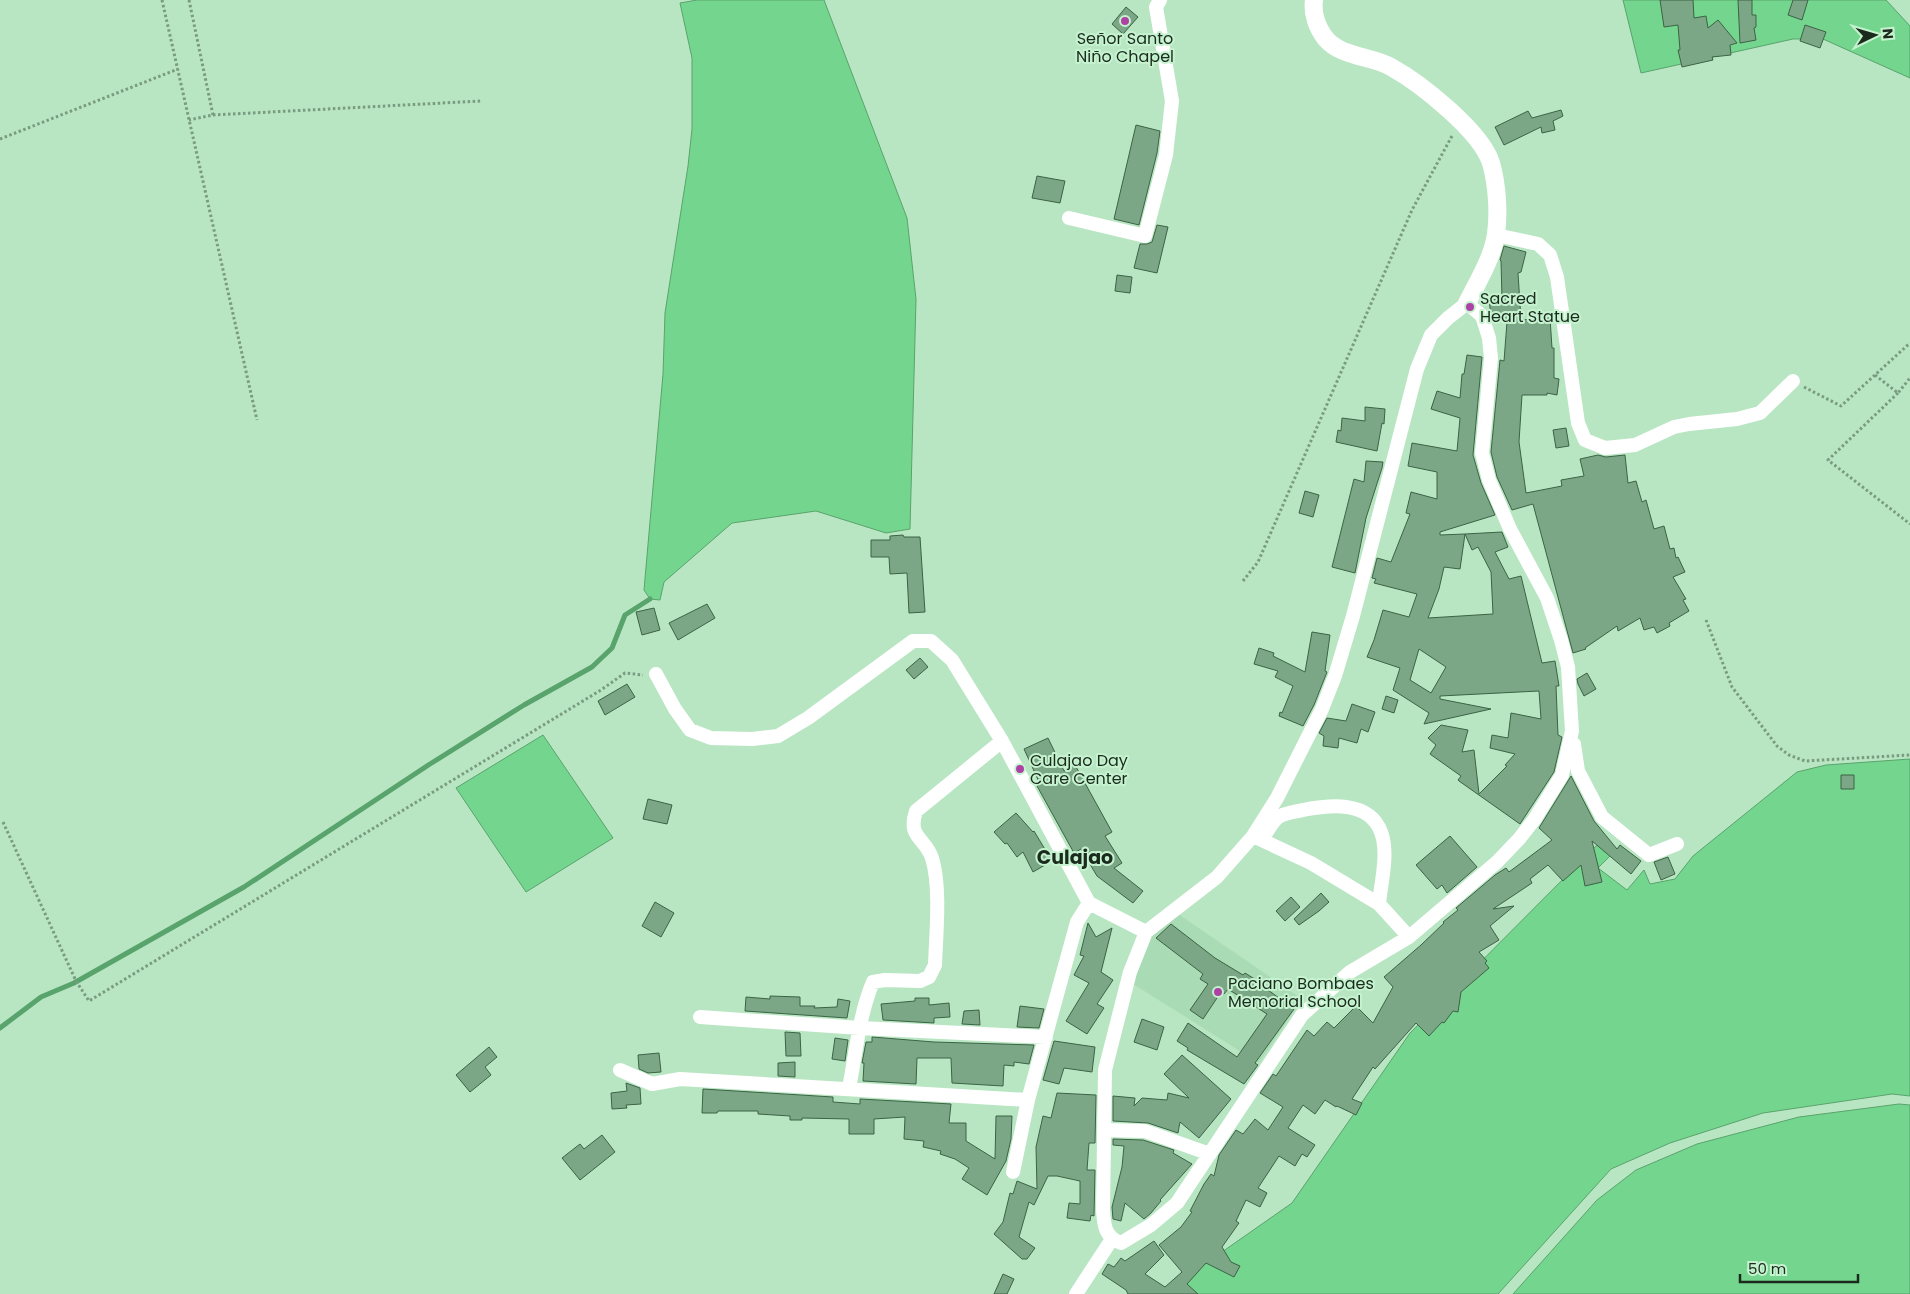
<svg xmlns="http://www.w3.org/2000/svg" width="1910" height="1294" viewBox="0 0 1910 1294" font-family="Poppins,sans-serif">
  <style>
    .built { fill: #a9dbb4 }
    .water { fill: #74d68e; stroke: #59a36c }
    .lines { fill: none; stroke-linecap: round; stroke-linejoin: round }
    .stream { stroke: #59a36c; stroke-width: 5 }
    .building { fill: #7ca786; stroke: #3b6345; fill-rule: evenodd }
    .path { stroke: #799b80; stroke-width: 3; stroke-dasharray: 2.5 2.5; stroke-linecap: butt }
    .minor { stroke: #fff; stroke-width: 14 }
    .tertiary { stroke: #fff; stroke-width: 18 }
    .poi-dot { fill: #ac42a4; stroke: #c6f3cf; stroke-width: 2 }
    .labels { text-anchor: middle; dominant-baseline: central; stroke-width: 4; stroke-linejoin: round; paint-order: stroke }
    .poi-label { font-size: 16px; fill: #1a2b1e; stroke: #c6f3cf; text-anchor: start }
    .quarter-label { font-size: 19px; font-weight: bold; fill: #1a2b1e; stroke: #c6f3cf }
  </style>
  <rect width="100%" height="100%" fill="#b9e6c2"/>
  <path class="built" d="M1177,913L1302,999L1259,1063L1133,984L1152,936Z"/>
  <path class="water" d="M697,0H824L907,218L916,299L910,529L886,533L816,511L732,523L664,582L660,600L650,599L644,590L663,374L665,313L688,166L692,129V58L680,3Z
    M1623,0H1886L1910,26V78L1823,39H1793L1641,73Z
    M543,735L613,838L526,892L456,788Z
    M1910,759V1096L1892,1094L1763,1113L1670,1143L1611,1169L1498,1294H1162L1292,1203L1410,1033L1602,840L1614,852L1598,868L1627,890L1644,870L1650,884L1675,879L1693,856L1797,772L1826,765Z
    M1899,1104L1910,1105V1294H1513L1597,1200L1636,1170L1697,1144L1799,1117Z"/>
  <g class="lines">
    <path class="stream" d="M0,1028L41,997L74,983L244,887L430,764L524,705L592,667L612,648L625,615L650,599"/>
  </g>
  <path class="building" d="M1660,0H1693L1694,18L1706,16L1708,28L1718,20L1737,43L1730,45L1731,55L1712,57L1713,60L1682,67L1678,50H1680L1678,25L1664,27Z
    M1738,0H1752V15H1756V27L1754,28L1756,40L1740,43Z
    M1793,0H1808L1802,20L1788,15Z
    M1126,7L1138,17L1123,34L1112,24Z
    M1805,25L1826,32L1820,48L1800,41Z
    M1561,110L1563,116L1553,121L1555,130L1542,133L1541,127L1504,145L1495,127L1528,111L1532,118Z
    M1136,125L1160,131L1157,153L1139,225L1114,219Z
    M1037,176L1065,181L1060,203L1032,198Z
    M1157,225L1168,227L1157,273L1134,268L1140,244H1147L1152,242Z
    M1504,246L1526,252L1521,272L1518,273L1521,320L1550,318L1552,348H1554V378L1559,379L1557,395L1547,393V395H1522L1519,442L1526,493L1562,486L1561,480L1584,476L1580,459L1598,455L1606,457L1625,455L1628,483L1636,481L1642,502L1646,500L1654,529L1664,526L1670,549L1674,548L1676,558L1678,557L1685,572L1673,577L1686,599L1683,600L1689,611L1669,623L1670,626L1657,633L1654,627L1644,630L1640,618L1618,631L1617,626L1585,648L1586,649L1573,653L1533,504L1512,510L1497,477L1491,452L1500,360L1504,361L1507,322H1503V314L1491,315L1489,300L1502,299L1501,261L1500,260Z
    M1117,275L1132,277L1130,293L1115,291Z
    M1467,355L1482,357L1473,455L1481,483L1495,515L1440,532V535L1465,534L1460,569L1444,567L1439,589L1428,618L1493,614L1491,572L1478,547L1472,550L1465,534L1502,532L1508,547L1495,552L1509,579L1521,576L1542,663L1555,661L1559,686H1556L1558,735L1562,737L1554,772L1520,824L1459,781L1458,780L1461,776L1430,754L1436,745L1428,738L1441,725L1468,730L1462,752L1474,750L1479,794L1507,766L1505,765L1515,754L1490,748L1492,735L1508,738L1511,713L1541,719L1539,691L1440,696V699L1491,709L1424,724L1429,713L1393,690L1400,668L1367,657L1374,640L1383,610L1409,617L1417,594L1374,583L1376,579L1372,578L1377,558L1391,562L1410,514L1406,513L1411,492L1437,499V472L1408,466L1412,443L1457,451L1460,418L1431,409L1437,391L1460,398L1462,374H1464ZM1419,649L1446,667L1431,693L1410,680Z
    M1365,407L1385,409L1384,424L1382,423L1377,451L1336,442L1338,430L1341,431L1342,418L1365,421Z
    M1566,428L1569,446L1556,448L1553,430Z
    M1366,461L1383,462L1382,468L1366,518L1355,573L1332,567L1354,479L1364,482Z
    M1305,491L1319,495L1313,517L1299,513Z
    M903,535L904,537H920L925,612L909,613L907,573L890,574L889,557H871V540H890V536Z
    M707,604L715,618L678,640L669,623Z
    M654,608L660,630L642,635L636,612Z
    M1312,632L1330,635L1325,671L1327,672L1314,705L1303,726L1279,716L1280,712L1282,713L1293,686L1275,677L1278,671L1254,664L1259,648L1274,653L1273,656L1305,672Z
    M920,658L928,667L914,679L906,670Z
    M1587,673L1596,689L1584,696L1578,684L1577,679Z
    M627,684L635,697L605,715L598,701Z
    M1386,696L1398,700L1394,713L1382,709Z
    M1352,704L1375,712L1368,732L1361,729L1357,743L1339,738L1338,748L1323,746L1324,736L1319,733L1327,718L1346,721Z
    M1048,738L1064,771L1075,765L1112,832L1105,836L1122,863L1114,868L1143,891L1133,903L1097,876L1081,849L1074,853L1037,786L1040,784L1024,749Z
    M1841,775H1854V789H1841Z
    M1571,776L1594,821L1617,849L1620,845L1641,861L1631,874L1592,841L1602,882L1585,886L1581,865L1563,881L1548,865L1530,879L1532,883L1493,909L1514,906L1490,926L1499,940L1479,952L1487,961L1485,963L1489,968L1461,992L1458,1012L1453,1011L1444,1023L1442,1022L1429,1036L1416,1023L1375,1069L1373,1067L1352,1099L1362,1103L1356,1115L1337,1106L1336,1107L1325,1100L1315,1114L1303,1105L1288,1128L1315,1145L1307,1157L1302,1154L1295,1166L1279,1156L1258,1188L1267,1193L1260,1207L1246,1200L1236,1221L1239,1223L1222,1247L1231,1262L1240,1266L1234,1277L1206,1263L1187,1284L1198,1294H1128L1126,1290L1102,1274L1108,1264L1114,1267L1121,1258L1125,1261L1154,1241L1164,1255L1145,1274L1165,1287L1182,1272L1159,1245L1181,1227L1192,1212L1190,1211L1204,1184L1211,1174L1214,1176L1219,1155L1236,1130L1243,1134L1255,1119L1268,1130L1283,1107L1260,1093L1273,1074L1276,1076L1307,1030L1314,1036L1327,1022L1334,1028L1356,1006L1373,1023L1393,987L1384,977L1421,945L1444,923L1443,922L1458,910L1456,908L1495,875L1506,868L1509,872L1552,840L1539,828Z
    M648,799L672,805L667,824L643,819Z
    M1016,813L1033,832L1034,831L1052,861L1033,872L1023,852L1017,857L1007,843L1005,844L994,832Z
    M1450,836L1477,867L1447,893L1442,885L1437,889L1416,865Z
    M1668,857L1675,874L1661,880L1654,862Z
    M1321,893L1329,902L1319,911L1299,925L1294,919Z
    M1291,897L1300,907L1285,921L1276,911Z
    M655,902L674,913L661,937L642,926Z
    M1088,923L1096,937L1112,928L1101,972L1113,980L1097,1004L1104,1008L1087,1034L1066,1021L1089,983L1074,975L1084,956L1080,955Z
    M1171,924L1215,958L1243,975L1245,973L1269,988L1268,990L1294,1009L1255,1063L1258,1065L1244,1084L1187,1050L1188,1048L1177,1041L1188,1023L1237,1057L1267,1014L1228,989L1224,994L1221,992L1203,1019L1190,1010L1208,984L1200,979L1203,974L1156,938Z
    M770,996L800,997V1006H815L814,1008L837,1007L838,999L850,1001L847,1018L745,1011L746,997L770,999Z
    M915,998H929V1005L949,1003L950,1017L934,1018V1023L883,1020L881,1004L915,1001Z
    M1020,1006L1044,1009L1039,1028L1017,1027Z
    M979,1010L980,1025L962,1024L964,1011Z
    M1142,1019L1164,1027L1157,1050L1134,1042Z
    M785,1032L800,1033L801,1056H786Z
    M872,1037L934,1042L1034,1045L1029,1064L1014,1062V1066L1004,1065L1003,1086L952,1083L951,1058H917L916,1084L863,1081L864,1063H862L866,1042H872Z
    M835,1038L848,1040L845,1061L832,1059Z
    M1054,1041L1095,1047L1092,1072L1064,1068L1059,1084L1043,1080Z
    M489,1047L497,1057L485,1067L491,1075L470,1092L456,1075Z
    M659,1053L661,1072L648,1073L639,1069L638,1055Z
    M1182,1055L1231,1099L1199,1138L1180,1122L1178,1133L1148,1123L1113,1121V1096L1135,1098L1134,1106L1142,1098L1167,1100L1168,1093L1189,1098L1164,1074Z
    M795,1062V1077L778,1076V1063Z
    M626,1083L640,1088L641,1104L626,1105L627,1108L612,1109L611,1093L627,1091Z
    M703,1089L833,1097V1102L860,1104V1099L951,1104L949,1123H966V1141L995,1159L996,1116H1012L1011,1139L1006,1161L987,1195L962,1179L969,1168L955,1159L940,1154L941,1151L923,1147L924,1141L904,1139L905,1117L874,1119V1134H849V1119L802,1118V1120H790V1116L758,1114V1111H718L717,1113H702Z
    M1057,1093L1096,1095L1095,1143H1089L1087,1170H1095L1094,1216L1091,1215L1090,1221L1067,1218L1069,1203L1080,1204V1181L1057,1176H1048L1034,1205L1029,1202L1019,1237L1035,1248L1027,1259H1022L994,1234L1003,1222L1010,1193L1013,1194L1017,1181L1037,1189L1036,1147L1043,1116L1051,1118Z
    M602,1135L615,1152L580,1180L562,1158L580,1144L584,1149Z
    M1113,1139L1143,1140L1174,1150L1173,1153L1192,1164L1160,1200L1161,1201L1151,1213L1144,1219L1125,1203L1121,1221L1113,1219L1112,1207L1122,1167L1124,1146L1113,1145Z
    M1003,1274L1014,1279L1007,1294H994Z"/>
  <g class="lines">
    <path class="path" d="M162,0L257,420
      M189,0L213,115L189,120
      M213,115L481,101
      M0,139L178,69
      M1875,375L1898,393L1910,378
      M1804,387L1841,406L1910,343
      M1898,393L1828,460L1910,524
      M1243,581L1258,562L1412,210L1453,134
      M1706,620L1732,687L1777,746L1789,755L1805,761L1910,755
      M3,822L76,981L89,1001L601,690L625,673L643,675"/>
    <path class="minor" d="M1069,218L1145,236L1166,155L1172,101L1156,7L1160,0
      M1496,235L1538,244L1550,255L1557,277L1578,423L1585,440L1605,448L1635,445L1674,427L1689,424L1737,419L1760,413L1793,381
      M1467,303L1482,316L1489,338L1491,358L1482,453L1489,480L1510,529L1547,598L1561,640L1568,667L1572,731L1562,775L1534,820L1519,839L1497,862L1409,937L1350,972L1302,1015L1177,1203L1151,1225L1121,1243C1105,1237 1104,1226 1103,1210L1105,1070L1130,972L1146,932L1217,877L1253,836L1277,798L1322,709L1335,676L1353,616L1417,369L1431,335L1448,318Z
      M656,674L675,709L690,730L711,738L752,739L778,736L808,718L913,641H931L952,660L1002,741L1089,903L1146,932
      M1574,744L1578,771L1602,817L1649,855L1677,844
      M1253,836L1311,863L1379,904L1409,937
      M1262,840C1266,834 1271,823 1277,818C1283,813 1295,812 1303,810C1329,805 1369,800 1381,832C1389,853 1381,882 1379,904
      M700,1017L860,1028L1046,1037
      M620,1070L652,1084L680,1079L1028,1100
      M849,1088C856,1053 859,1015 873,982L885,980L920,981L929,977L935,965C936,935 941,887 932,858C925,837 907,838 916,811L1002,741
      M1104,1130L1145,1131L1210,1154
      M1013,1172L1028,1100L1077,922L1089,903
      M1076,1294L1112,1239"/>
    <path class="tertiary" d="M1314,0C1312,13 1317,28 1326,39C1341,57 1372,56 1391,67C1420,83 1481,131 1491,163C1497,184 1499,212 1496,234C1493,257 1477,283 1467,303"/>
  </g>
  <g class="poi-dot">
    <circle cx="1125" cy="21" r="5"/>
    <circle cx="1470" cy="307" r="5"/>
    <circle cx="1020" cy="769" r="5"/>
    <circle cx="1218" cy="992" r="5"/>
  </g>
  <g class="labels">
    <g class="poi-label">
      <text x="1125" y="38" text-anchor="middle">Señor Santo<tspan x="1125" dy="18">Niño Chapel</tspan></text>
      <text x="1480" y="298">Sacred<tspan x="1480" dy="18">Heart Statue</tspan></text>
      <text x="1030" y="760">Culajao Day<tspan x="1030" dy="18">Care Center</tspan></text>
      <text x="1228" y="983">Paciano Bombaes<tspan x="1228" dy="18">Memorial School</tspan></text>
    </g>
    <g class="quarter-label">
      <text x="1075" y="857">Culajao</text>
    </g>
  </g>
  <g transform="translate(1875 35) rotate(85)" stroke="#c6f3cf" stroke-width="4" paint-order="stroke">
  <path d="M0-4L9 19L0 12L-9 19Z" fill="#1a2b1e"/>
  <text y="-8" font-size="14" font-weight="bold" text-anchor="middle" fill="#1a2b1e">N</text>
  </g>
  <path d="M1740 1274v8h118v-8" fill="none" stroke="#1a2b1e" stroke-width="2.5"/>
  <text x="1748" y="1274" font-size="15" fill="#1a2b1e" stroke="#c6f3cf" stroke-width="4" paint-order="stroke">50 m</text>
</svg>
